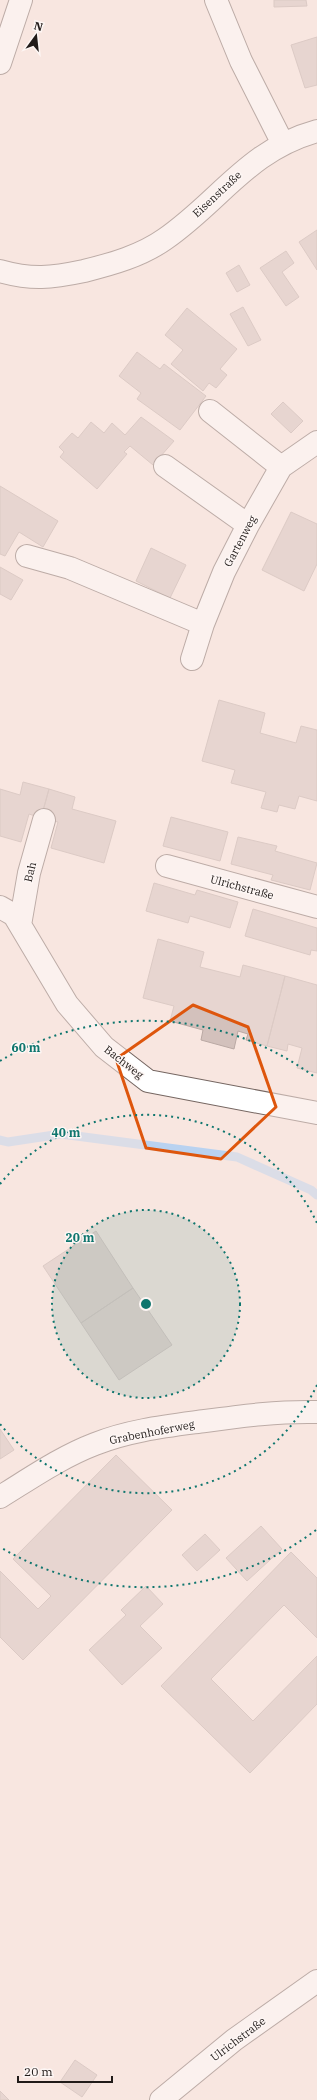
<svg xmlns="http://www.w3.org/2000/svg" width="317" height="2100" viewBox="0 0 317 2100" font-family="'IBM Plex Serif',serif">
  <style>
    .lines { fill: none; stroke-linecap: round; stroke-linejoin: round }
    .stream { stroke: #b9d2f0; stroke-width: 9 }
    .building { fill: #d3c1bc; stroke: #baa9a4 }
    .minor-casing { stroke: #756661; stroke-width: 24 }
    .major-casing { stroke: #756661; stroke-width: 24 }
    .minor { stroke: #fff; stroke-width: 22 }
    .major { stroke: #fff; stroke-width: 22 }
    .marked { fill: none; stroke: #de560d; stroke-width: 3; stroke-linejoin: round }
    .ring { fill: none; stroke: #0f766e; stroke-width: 2; stroke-dasharray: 2 4 }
    .labels { text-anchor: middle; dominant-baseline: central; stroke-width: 3; stroke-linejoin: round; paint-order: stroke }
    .street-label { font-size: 11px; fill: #211b19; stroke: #fdf6f4 }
    .centre { fill: #0f766e; stroke: #fdf6f4; stroke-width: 2 }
    .ring-label { font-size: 12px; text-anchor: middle; font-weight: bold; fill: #0f766e; stroke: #fdf6f4; stroke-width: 3; stroke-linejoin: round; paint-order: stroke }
  </style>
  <rect width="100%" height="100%" fill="#f8e6e0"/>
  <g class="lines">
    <path class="stream" d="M0,1140L8,1142L61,1134L237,1157L311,1190L317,1195"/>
  </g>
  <path class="building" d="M274,0H306L307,6L274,7Z
    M317,37V85L305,88L291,45Z
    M317,230V270L299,242Z
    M286,251L294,263L282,272L299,297L286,306L260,268Z
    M239,265L250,285L237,292L226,273Z
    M243,307L261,340L248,346L230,314Z
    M187,308L237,349L220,369L227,375L216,388L209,383L203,391L171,364L183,350L165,335Z
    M137,352L160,369L164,364L206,396L180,430L137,399L141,393L119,376Z
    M283,402L303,421L291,433L271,414Z
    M141,417L174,441L153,465L130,446L124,452L127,454L97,489L60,457L64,452L59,447L72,433L78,438L91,422L104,433L112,423L125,435Z
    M0,486L58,521L43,547L19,532L5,556L0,554Z
    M291,512L317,524V564L304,591L262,570Z
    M151,548L186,565L170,598L136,581Z
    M0,567L23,580L11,600L0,594Z
    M219,700L265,713L260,733L296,743L301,726L317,730V801L299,796L295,809L279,805L277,812L261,808L266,792L231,783L235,770L202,761Z
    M23,782L49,789L41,818L29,814L21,842L0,836V789L20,795Z
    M49,789L75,797L72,809L116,821L104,863L51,848L58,822L41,818Z
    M171,817L228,832L220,861L163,846Z
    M238,837L277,846L275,851L317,863L310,890L271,880L273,875L231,864Z
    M154,883L195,895L197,890L238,902L230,928L190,916L188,923L146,911Z
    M253,909L317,928V951L311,950L310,955L245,936Z
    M158,939L204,952L200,967L240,977L243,965L285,976L267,1046L246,1040L248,1034L238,1031L234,1049L201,1040L203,1030L170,1021L174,1006L143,998Z
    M285,976L317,985V1073L297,1068L302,1048L288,1044L287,1051L267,1046Z
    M96,1231L133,1288L81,1323L43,1266Z
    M133,1288L172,1345L119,1380L81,1323Z
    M0,1429L14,1450L0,1459Z
    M116,1455L172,1510L23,1660L0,1637V1571L38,1609L51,1596L13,1559Z
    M261,1526L282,1549L247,1581L226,1558Z
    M205,1534L220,1550L197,1571L182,1555Z
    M291,1552L317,1578V1638L284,1605L211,1679L253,1721L317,1656V1704L250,1773L161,1686Z
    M146,1586L163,1604L140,1626L162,1648L122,1685L89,1650L126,1615L121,1610Z
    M75,2060L97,2075L82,2097L60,2082Z
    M0,2091L9,2100H0Z"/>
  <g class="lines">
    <defs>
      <path id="minor" d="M216,0L241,61L283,144
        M0,271C32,280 51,278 84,271C112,264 141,256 165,239C220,201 248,150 317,131
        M210,411L281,467
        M165,466L248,525
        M27,556L70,568L203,624
        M192,659L203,624L224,572L248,525L281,467L317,442
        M167,866L317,907
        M0,907L14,915L67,1004L104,1047L148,1081L317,1113
        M20,925L29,873L44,820
        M0,1497C31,1478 61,1457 95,1444C130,1430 168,1426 205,1421C242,1416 279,1411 317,1412
        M161,2100L234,2040L317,1981"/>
      <path id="major" d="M0,63L21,0"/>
    </defs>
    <use href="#minor" class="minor-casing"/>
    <use href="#major" class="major-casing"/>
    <use href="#minor" class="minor"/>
    <use href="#major" class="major"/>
  </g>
  <path d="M0 0H317V2100H0ZM193,1005L248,1027L276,1107L221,1159L146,1148L116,1059Z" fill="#f8e6e0" fill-opacity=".55" fill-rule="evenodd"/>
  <path class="marked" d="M193,1005L248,1027L276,1107L221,1159L146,1148L116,1059Z"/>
  <circle cx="146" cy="1304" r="94" fill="#0f766e" fill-opacity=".12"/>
  <g class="ring">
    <circle cx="146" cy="1304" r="94"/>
    <path d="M317 1385A189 189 0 0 1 0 1424M0 1184A189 189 0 0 1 317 1223"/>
    <path d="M316 1530A283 283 0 0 1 0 1547M0 1061A283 283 0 0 1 316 1078"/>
  </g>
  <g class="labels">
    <g class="street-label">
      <text transform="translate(217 194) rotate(-43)">Eisenstraße</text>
      <text transform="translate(240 541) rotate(-62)">Gartenweg</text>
      <text transform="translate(30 872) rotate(-77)">Bah</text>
      <text transform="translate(242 887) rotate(15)">Ulrichstraße</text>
      <text transform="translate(124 1062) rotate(38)">Bachweg</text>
      <text transform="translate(152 1432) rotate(-11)">Grabenhoferweg</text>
      <text transform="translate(238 2039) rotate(-37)">Ulrichstraße</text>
    </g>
  </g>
  <circle cx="146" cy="1304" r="6" class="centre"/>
  <g class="ring-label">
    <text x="26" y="1052">60 m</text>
    <text x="66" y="1137">40 m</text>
    <text x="80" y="1242">20 m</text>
  </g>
  <g transform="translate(36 36) rotate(15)" stroke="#fdf6f4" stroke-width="3" paint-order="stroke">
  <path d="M0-3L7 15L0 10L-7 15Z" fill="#211b19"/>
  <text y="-6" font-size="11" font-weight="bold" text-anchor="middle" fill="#211b19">N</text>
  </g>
  <path d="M18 2076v6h94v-6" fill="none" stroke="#211b19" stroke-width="2"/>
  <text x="24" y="2076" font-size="12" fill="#211b19" stroke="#fdf6f4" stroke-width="3" paint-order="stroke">20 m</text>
</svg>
